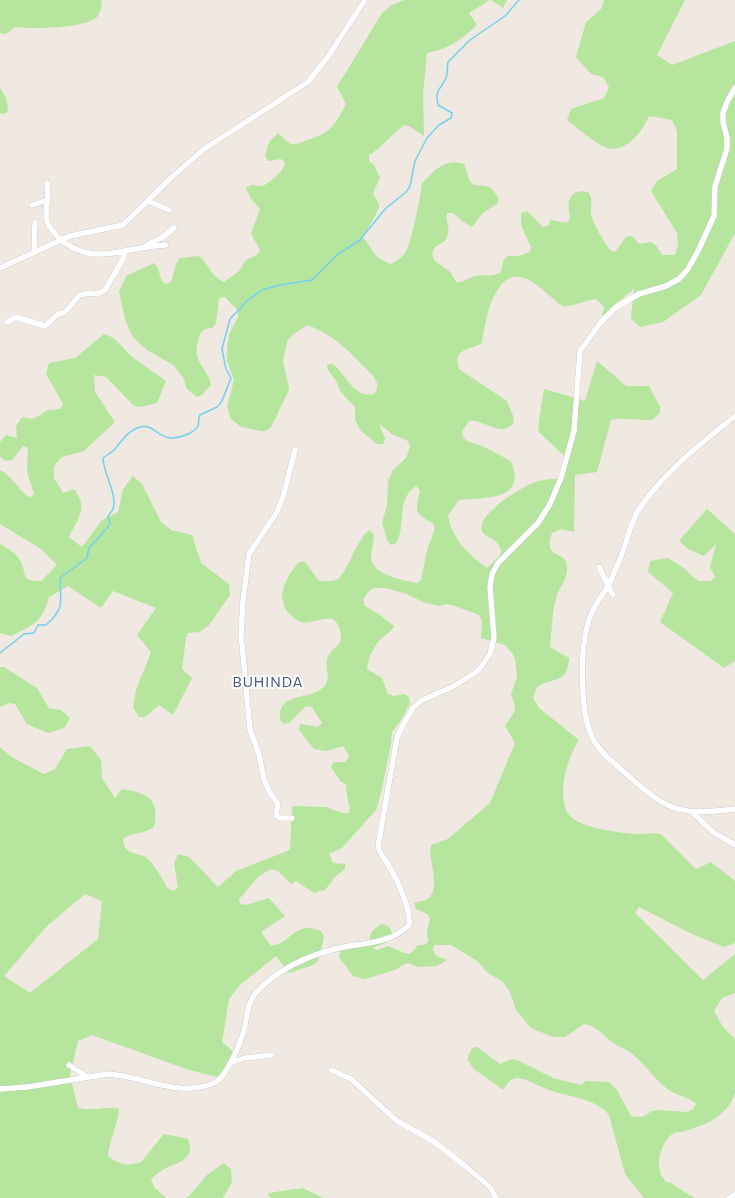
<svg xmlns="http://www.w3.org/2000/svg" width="735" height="1198" viewBox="0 0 735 1198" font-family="Commissioner,sans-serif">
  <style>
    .green { fill: #b6e59e; fill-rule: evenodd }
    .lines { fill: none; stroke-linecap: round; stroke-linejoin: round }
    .stream { stroke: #75cff0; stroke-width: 1.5 }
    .minor-casing { stroke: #b4b7c1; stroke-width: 6 }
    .minor { stroke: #fff; stroke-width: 5.5 }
    .labels { text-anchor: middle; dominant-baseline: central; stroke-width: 4; stroke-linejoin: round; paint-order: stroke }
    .quarter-label { font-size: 14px; letter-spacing: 1px; fill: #4d5680; stroke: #fff }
  </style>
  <rect width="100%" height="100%" fill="#efe9e1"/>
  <path class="green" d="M0,0H101L102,6C101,9 99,14 97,17C85,29 30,29 14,27C10,31 6,36 0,33Z
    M405,0H490L469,13L477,25C459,41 451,48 427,53L423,94L424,136L409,126L404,125C391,135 383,147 369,155V161L374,165L380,177L373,194C375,197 378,202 379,205C380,210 366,231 363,237L377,257L390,264C396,262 401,258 405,253C411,245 421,194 422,183C434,171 445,157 464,164L470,181L474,185L486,186L491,188L498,197V203L483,213L472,227L462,221L453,213H447C445,221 451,229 447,237C445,244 437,243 434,249C427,261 443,265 450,272C452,274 454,279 456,282C464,283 467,278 475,276C484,274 490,278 501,272L503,261L507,256H519L530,252L531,247L521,225V213L527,211L543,227L549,225L550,220L567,223L570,217C566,202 569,188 588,192C594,200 590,204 591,213C592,223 604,241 610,250L615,252L626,237L632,236L639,244L651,242L656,245L662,255H675L678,244L677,233L651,191L657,181L677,169V131L672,120L649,116C643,131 624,156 605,147C593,142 578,128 567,120L571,109L604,98L609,87L603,77L591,74L576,57L586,22L601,9L604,0H685L657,55L672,65L735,41V233L701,295L663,322L640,327L631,319L634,289L614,305L601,322L604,307L596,299C585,300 571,308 562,306C552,298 542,288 531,281C495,260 485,321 482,343C472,350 452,347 459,369L507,401L514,418L513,424C498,438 486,419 469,421L462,431L463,437L467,441L484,447L511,461C527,501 486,497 459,500L448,515C451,538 469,555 487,568L500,555L501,550C499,546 497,542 494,540C490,537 484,536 482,531C475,515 524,485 536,482C544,479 553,479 561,478L566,458L539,432L538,426L544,389L585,401L597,361L626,386H649L660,407V413L652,420C638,421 624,417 611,420L597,472L575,475L574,532L562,529L552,533C542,561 567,549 567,567C567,583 560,584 556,598C552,613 552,631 550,647L569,658C568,684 553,677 537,687L533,698L539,708L579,740C570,754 564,772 563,789C563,797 564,809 569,815C580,828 620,833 636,834C645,835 652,832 661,834L696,869L711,862L735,881V943L724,947L692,934L639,907L635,913L703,980L735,954V993L722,998L714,1011L723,1027L735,1039V1092C728,1116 708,1124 685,1131C681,1133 678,1131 674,1133C663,1139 656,1160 660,1171C660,1175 664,1179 666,1182L672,1183L676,1187L695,1198H644L625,1174L609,1115C596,1098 568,1097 549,1090C539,1087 527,1078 517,1078C510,1078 507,1085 503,1090L474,1069L467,1059L472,1048L477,1047L500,1064L511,1059L517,1060L553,1078L581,1085L586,1081L609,1082L617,1090L631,1116L642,1117L652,1111L658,1110L687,1112L693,1109L696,1104C688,1096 677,1096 669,1090C656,1081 647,1067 636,1057C629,1050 620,1048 612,1042C603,1035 597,1026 584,1024L565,1037H553L531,1028L516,1010L510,992L503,982L488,973L477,961L451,945H434L433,950L436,956L447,960L437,966L419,967L408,963L402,965L398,969L365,979L353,976L339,957L340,951L368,943L372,931L381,924C388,925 391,927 392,934L388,942L372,948L377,950L388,946L404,953L410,954L418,945H424L428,942L427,930L430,919L427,914L416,909L414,903C418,901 423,902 426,900C443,891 427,857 431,845L448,839L490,803L515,743L505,726L515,711V706L511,694L517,677L515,659L513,654L505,645L481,638L482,621L479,615L452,605L446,604L440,606L425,603L409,595L386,588H374L369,591L363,600L365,606L380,615L394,626C391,632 388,633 383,637C375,643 367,659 367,669L382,678L388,694L394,696L405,694L409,697L410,703L402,719L392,732L391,744L381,793L376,810L342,848L329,854L333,863L345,864V869L336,876L325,890L314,893L296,881L291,884L278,871L271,869L259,876L239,899L240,904L246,905L269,898L285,916L261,932L271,946C293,942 295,920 321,931L324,936L323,942L318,961L313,965L289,973L276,956L240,985L229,999L222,1042L235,1053L221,1078L186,1069L92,1035L78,1041L70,1075L78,1108C95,1112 106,1105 119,1109C118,1125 109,1140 108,1156C117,1164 130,1167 141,1162L164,1134L188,1139C196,1160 178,1162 164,1169C159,1172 155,1176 151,1179L154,1187L166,1198H0V747L13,758L44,774L55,769L67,749L90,746L101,760L102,778L115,798L122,789C143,793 158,795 155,820C155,825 154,828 149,830C140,834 131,833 123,839C124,857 139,851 148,859C155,865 163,881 168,889L174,891L178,887L174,864L178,854L189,857L218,887L236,871L290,850L292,806L326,807L342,813H348L350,808L347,796L346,784L341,782L331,767L334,762H346L349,756L343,746L326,751L314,749L299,730L300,724L318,727L322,723L312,707L306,706L290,722L284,724L280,720C277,693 306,700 321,689C334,681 323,667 328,656C331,650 337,647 340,642C342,638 341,634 340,630C334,607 314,626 301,622C295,620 290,615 287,611C275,594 288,575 299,562H305L319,581C324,581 333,582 338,579C347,573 356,541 369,530L374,534C374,542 371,552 371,559C374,576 404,580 417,583L421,580L427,550L435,528L433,523C413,514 416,509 420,490L416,486C395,500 407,525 396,543L391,545L387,540L382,523L387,505L388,481L393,470L406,458L410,447L408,441L392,434L379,424L385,438L383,444H377L361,431L355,420V407L341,392L336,381L328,370L327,364H333C346,375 355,399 374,394C379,387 378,384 374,377C354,356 336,335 307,325L291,336L287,341L283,362L289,387L288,392L271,427L266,431H261L241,427L231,419L227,407L234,380L227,361V347L229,334L238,317V311L225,297L219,298L216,323L212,328C205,328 201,330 199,338C190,364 208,366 211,385L202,395L197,397L187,389L183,377L173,365L147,350L132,336L125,319L119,292L126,276L154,263C161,270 158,277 165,284L171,282L176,264L180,258L199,256C209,264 212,278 224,282L239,271L246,260L257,255L260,250L251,234L260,209L251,199L246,188L251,185L263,186C272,180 282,174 285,163L281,159L268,161L265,156L269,142L278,133C294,149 291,145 310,139C331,133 336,123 346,104L337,87L382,13L392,5ZM85,894L102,901L98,939L30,993L4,976L47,926Z
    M491,0H507L503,8Z
    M0,88L7,100L8,112L3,114L0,113Z
    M104,334L114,338L131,356L166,381L157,403L140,407L134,406L106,377L94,375L95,392L115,422L84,451L62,457L54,466V478L63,493L74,489C89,509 78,517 69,537L82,547L102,520L118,512L123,489L133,476L142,484L161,522L171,530L192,535L201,563L229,584L230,595L209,625L200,632L188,633L186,638L182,669L192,678L173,715L159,705L145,717H139L133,707L136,690L151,652L137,635L156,608L113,591L101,608L68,586L49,597C41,624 35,624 11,636L0,633V544C7,548 16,553 20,560C28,575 19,581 41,581L57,565L41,549L0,524V470C11,474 18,490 30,498L34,494L27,472L28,448L23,446L12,460L6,461L0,457V442L6,435L17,438L16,426L22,417L33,419L48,410L60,409L63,404L46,374L49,363L75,358Z
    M707,509L735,534V661L724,668L660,622L673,593L648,572L650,561L668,558L687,570L690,575L699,581H711L715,577L710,567L716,544L704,556L688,549L679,541Z
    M0,667H4L37,688L49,708L61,710L70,718L64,728L48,733L27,724L15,704L10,703L0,707Z
    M224,1163L231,1169L232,1182L223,1198H185L189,1196L207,1175Z
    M303,1188L323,1198H270L268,1193Z"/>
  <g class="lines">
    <path class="stream" d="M0,653L24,634L34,633L38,625H46C66,608 60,600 60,578L87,558L89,548L108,527L110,523L108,517C109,513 112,512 113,509C118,495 103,473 103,458C107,455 112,452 115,449C122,440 129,430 140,427C158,423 158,447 188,434C192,432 196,430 198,426C199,423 198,418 200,415L217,407L222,401L231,378L226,369L222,349L230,319L248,300L262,290L280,285L312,280L337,255L360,240L385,209L406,192L410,186L415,161L427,138L439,125L451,118L452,113L438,105C435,88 440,91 446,78C448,74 447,66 448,62L470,40L505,16L519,0"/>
    <defs>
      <path id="minor" d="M48,200C44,218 45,223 57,236C92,270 126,246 166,245
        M148,201L169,210
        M32,205L48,200L47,183
        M147,245L163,237L174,228
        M34,251L35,222
        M0,268L70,236L123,225L173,176L204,149L308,82L327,58L365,0
        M7,322L16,317L45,326L58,314L65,312L80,295L89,293L97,294L105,290L123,259L125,252
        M735,416C701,444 662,473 638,511C630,524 625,549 618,564C614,572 612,579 608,586C603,595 596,603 592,612C579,640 579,712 593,739C600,752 613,762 624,772C668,811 676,816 735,809
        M599,567L613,595
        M693,813L713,832L735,845
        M292,818H280L276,815L278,804L270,793L264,780L259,754L250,730L241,634L243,601L249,554L277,512L283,497L295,450
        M230,1063L245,1058L271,1055
        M69,1065L87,1077
        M331,1070L351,1079L397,1121L433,1141L464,1165L490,1187L496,1198
        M0,1089L27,1087L108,1074C144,1076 177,1098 214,1083C226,1078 239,1046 243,1034C247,1021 246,1006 255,994C274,971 307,956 335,949C358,943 392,944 409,925C411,910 398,881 390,868C386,860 380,855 378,846L397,738L403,725L413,708L422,700L452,687L475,673L481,667L490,654L494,638L490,587L492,574L498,563L538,523L550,504L561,478L574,431L580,351L601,322L615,308L639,294L666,286L679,279L688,269L698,251L714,216L715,186L727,149V138L723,122V113L728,100L735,88
        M729,1198L735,1194"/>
    </defs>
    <use href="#minor" class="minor-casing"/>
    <use href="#minor" class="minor"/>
  </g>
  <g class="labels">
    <g class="quarter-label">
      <text x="268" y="681">BUHINDA</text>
    </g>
  </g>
</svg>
